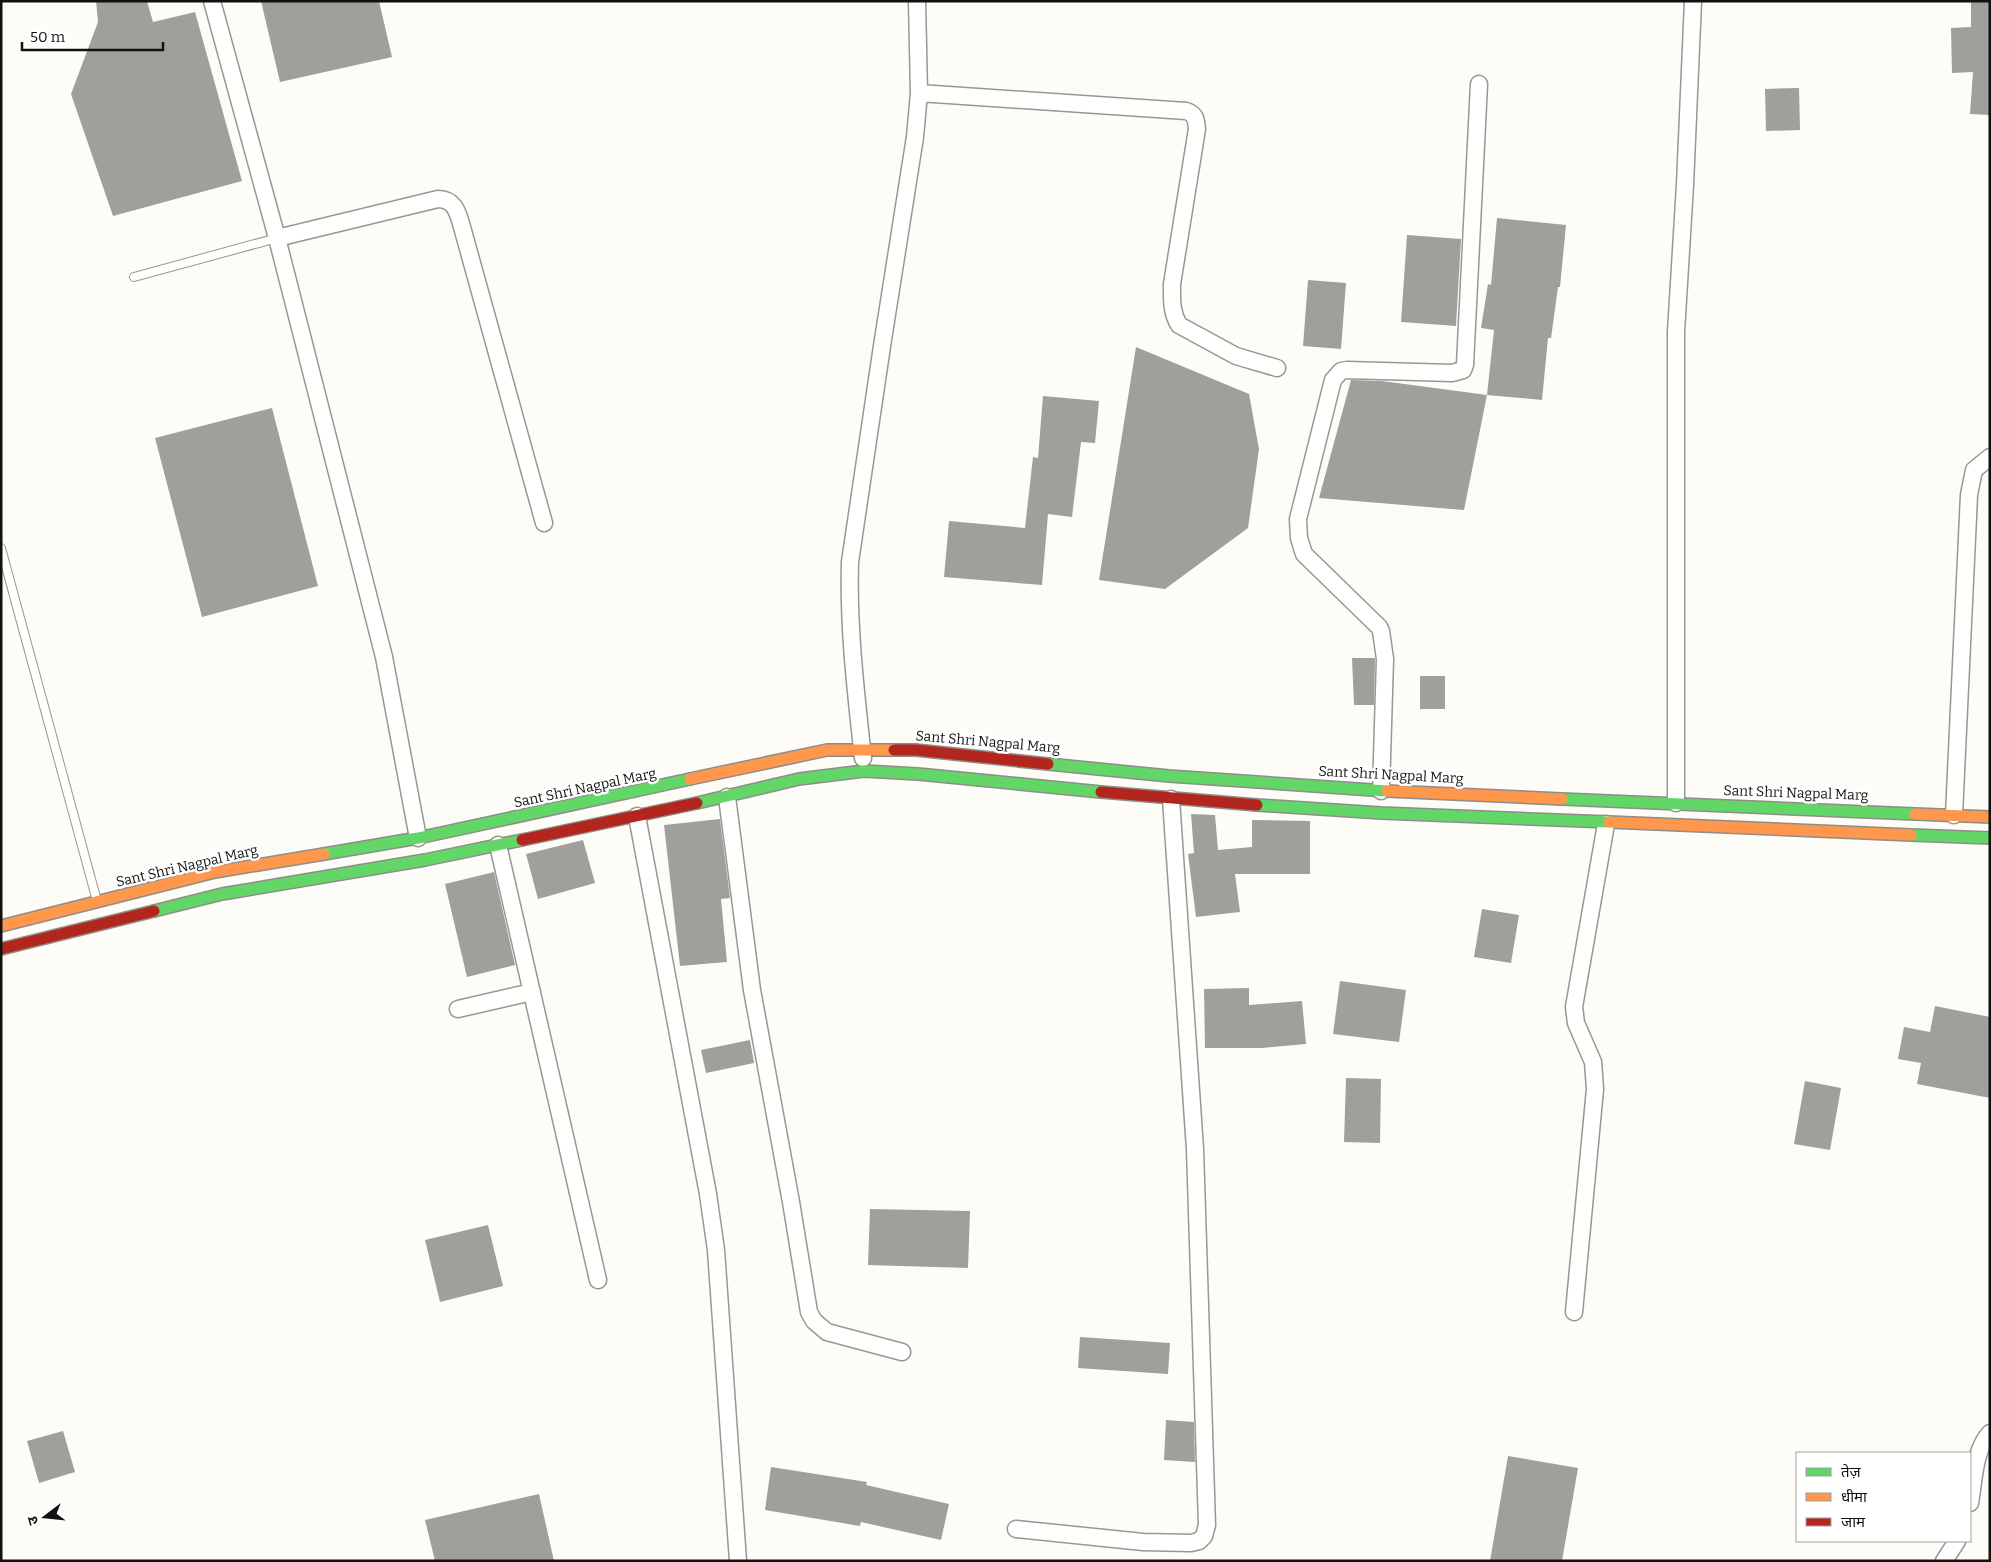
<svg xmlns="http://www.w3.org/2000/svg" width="1991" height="1562" viewBox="0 0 1991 1562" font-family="Bitter,'Noto Sans Devanagari',serif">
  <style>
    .building { fill: #a19f9c }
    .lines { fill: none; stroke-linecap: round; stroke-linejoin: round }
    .lane-casing { stroke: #979795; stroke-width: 10 }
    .street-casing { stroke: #979795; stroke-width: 19 }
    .fast-casing { stroke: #8e8d8b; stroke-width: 14 }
    .slow-casing { stroke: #8e8d8b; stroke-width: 14 }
    .jam-casing { stroke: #8e8d8b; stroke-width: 14 }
    .lane { stroke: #fffffe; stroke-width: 8 }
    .street { stroke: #fffffe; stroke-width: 16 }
    .fast { stroke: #63d668; stroke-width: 11 }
    .slow { stroke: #ff974d; stroke-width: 11 }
    .jam { stroke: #b3261e; stroke-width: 11 }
    .labels { text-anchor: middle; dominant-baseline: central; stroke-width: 5; stroke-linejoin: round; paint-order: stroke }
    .street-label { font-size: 14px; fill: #111; stroke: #fff }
  </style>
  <rect width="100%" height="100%" fill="#fdfcf7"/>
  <path class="building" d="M96,1H147L153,22L195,12L242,181L113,216L71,94L98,22Z
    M261,1H379L392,57L280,82Z
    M1971,1H1990V115L1970,114L1973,72L1952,73L1951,28L1971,27Z
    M1799,88L1800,130L1766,131L1765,89Z
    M1497,218L1566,225L1560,287H1558L1551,338H1548L1542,400L1487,395L1494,330L1481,328L1488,284L1491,285Z
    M1407,235L1461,239L1456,326L1401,322Z
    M1308,280L1346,283L1341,349L1303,346Z
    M1136,347L1249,394L1259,449L1248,528L1165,589L1099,580Z
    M1351,380L1382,381L1487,395L1464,510L1319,498Z
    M1043,396L1099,401L1095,443L1081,442L1072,517L1048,514L1042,585L944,577L949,521L1025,528L1033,457L1038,458Z
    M272,408L318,586L202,617L155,438Z
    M1352,658H1375L1374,705H1354Z
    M1420,676H1445V709H1420Z
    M1191,814L1215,815L1218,850L1252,847V820L1310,821V874H1235L1240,912L1196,917L1188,854L1194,853Z
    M720,819L730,898L721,899L727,962L680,966L664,825Z
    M583,840L595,883L538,899L526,854Z
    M494,872L515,965L467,977L445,884Z
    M1482,909L1519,915L1511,963L1474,957Z
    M1340,981L1406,990L1399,1042L1333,1034Z
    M1249,988V1005L1302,1001L1306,1044L1262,1048H1205L1204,989Z
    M1935,1006L1990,1017V1098L1917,1084L1921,1063L1898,1059L1904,1027L1930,1032Z
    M750,1040L754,1063L706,1073L701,1050Z
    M1346,1078L1381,1079L1380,1143L1344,1142Z
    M1805,1081L1841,1088L1830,1150L1794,1144Z
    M870,1209L970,1211L968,1268L868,1265Z
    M488,1225L503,1286L440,1302L425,1240Z
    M1080,1337L1170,1343L1168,1374L1078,1368Z
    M1166,1420L1194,1422L1195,1462L1164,1460Z
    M63,1431L75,1472L39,1483L27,1441Z
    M1508,1456L1578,1468L1562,1561H1490Z
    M771,1467L867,1482L866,1485L949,1504L941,1540L861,1522L860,1526L765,1510Z
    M539,1494L554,1561H435L425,1520Z"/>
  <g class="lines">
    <defs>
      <path id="lane" d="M134,277L277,238
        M1,548L97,901"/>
      <path id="street" d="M212,1L277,238L384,657L418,838
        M919,93L1186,111C1196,114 1196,120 1197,129L1172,284C1172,299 1171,312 1179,325L1236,356L1277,368
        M277,238L438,199C455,199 458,213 462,227L544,523
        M863,758C856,693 848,628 850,562L882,346L915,137L919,93L917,1
        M1381,791L1385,659L1381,631L1379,627L1304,554L1299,538L1298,519L1333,380L1341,371L1347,370L1452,373L1463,370L1465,365L1479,84
        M727,797L752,990L791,1202L809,1312L814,1321L827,1332L902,1352
        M1676,803V332L1685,185L1693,1
        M1954,815L1969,495L1974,470L1990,457
        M637,816L708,1194L716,1250L738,1561
        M498,845L598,1280
        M458,1009L532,992
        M1574,1312L1595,1089L1593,1062L1576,1023L1574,1007L1606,824
        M1970,1503C1974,1481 1974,1450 1990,1433
        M1016,1529L1143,1542L1191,1543L1199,1541L1204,1536L1207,1525L1195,1149L1171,799
        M1944,1561L1957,1541"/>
      <path id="fast" d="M1048,764L1169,776L1387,791
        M1562,799L1915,814
        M697,803L799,779L864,771L918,774L1101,792
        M1257,805L1381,813L1609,822
        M1911,835L1990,838
        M324,854L418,838L690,779
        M154,911L222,894L425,860L522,840"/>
      <path id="slow" d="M690,779L827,750H894
        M1387,791L1562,799
        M1915,814L1990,817
        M1609,822L1911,835
        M1,926L215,872L324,854"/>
      <path id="jam" d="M894,750H916L1048,764
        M1101,792L1257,805
        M522,840L697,803
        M1,949L154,911"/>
    </defs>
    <use href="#lane" class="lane-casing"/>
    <use href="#street" class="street-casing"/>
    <use href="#fast" class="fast-casing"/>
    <use href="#slow" class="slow-casing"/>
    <use href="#jam" class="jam-casing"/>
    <use href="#lane" class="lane"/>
    <use href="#street" class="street"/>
    <use href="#fast" class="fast"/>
    <use href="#slow" class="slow"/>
    <use href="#jam" class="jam"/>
  </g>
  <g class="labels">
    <g class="street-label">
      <text transform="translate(988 742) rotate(5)">Sant Shri Nagpal Marg</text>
      <text transform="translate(1391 775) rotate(3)">Sant Shri Nagpal Marg</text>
      <text transform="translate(585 788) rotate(-12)">Sant Shri Nagpal Marg</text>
      <text transform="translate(1796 793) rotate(2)">Sant Shri Nagpal Marg</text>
      <text transform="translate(187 866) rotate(-13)">Sant Shri Nagpal Marg</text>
    </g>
  </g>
  <rect width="1991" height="1562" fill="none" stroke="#111111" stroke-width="5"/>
  <rect x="1796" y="1452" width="175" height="90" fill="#ffffff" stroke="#a0a0a0"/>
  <rect x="1806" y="1468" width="25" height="8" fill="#63d668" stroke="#a0a0a0"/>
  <text x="1841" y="1477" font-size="15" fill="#111111">तेज़</text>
  <rect x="1806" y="1493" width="25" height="8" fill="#ff974d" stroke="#a0a0a0"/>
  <text x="1841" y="1502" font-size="15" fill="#111111">धीमा</text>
  <rect x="1806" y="1518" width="25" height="8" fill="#b3261e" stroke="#a0a0a0"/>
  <text x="1841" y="1527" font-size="15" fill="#111111">जाम</text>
  <g transform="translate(45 1517) rotate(254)" stroke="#ffffff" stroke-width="4" paint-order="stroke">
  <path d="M0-4L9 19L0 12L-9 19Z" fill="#111111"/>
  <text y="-8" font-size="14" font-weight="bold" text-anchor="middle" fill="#111111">उ</text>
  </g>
  <path d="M22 42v8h141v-8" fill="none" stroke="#111111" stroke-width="2.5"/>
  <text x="30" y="42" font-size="15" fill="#111111" stroke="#ffffff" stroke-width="4" paint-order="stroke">50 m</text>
</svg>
